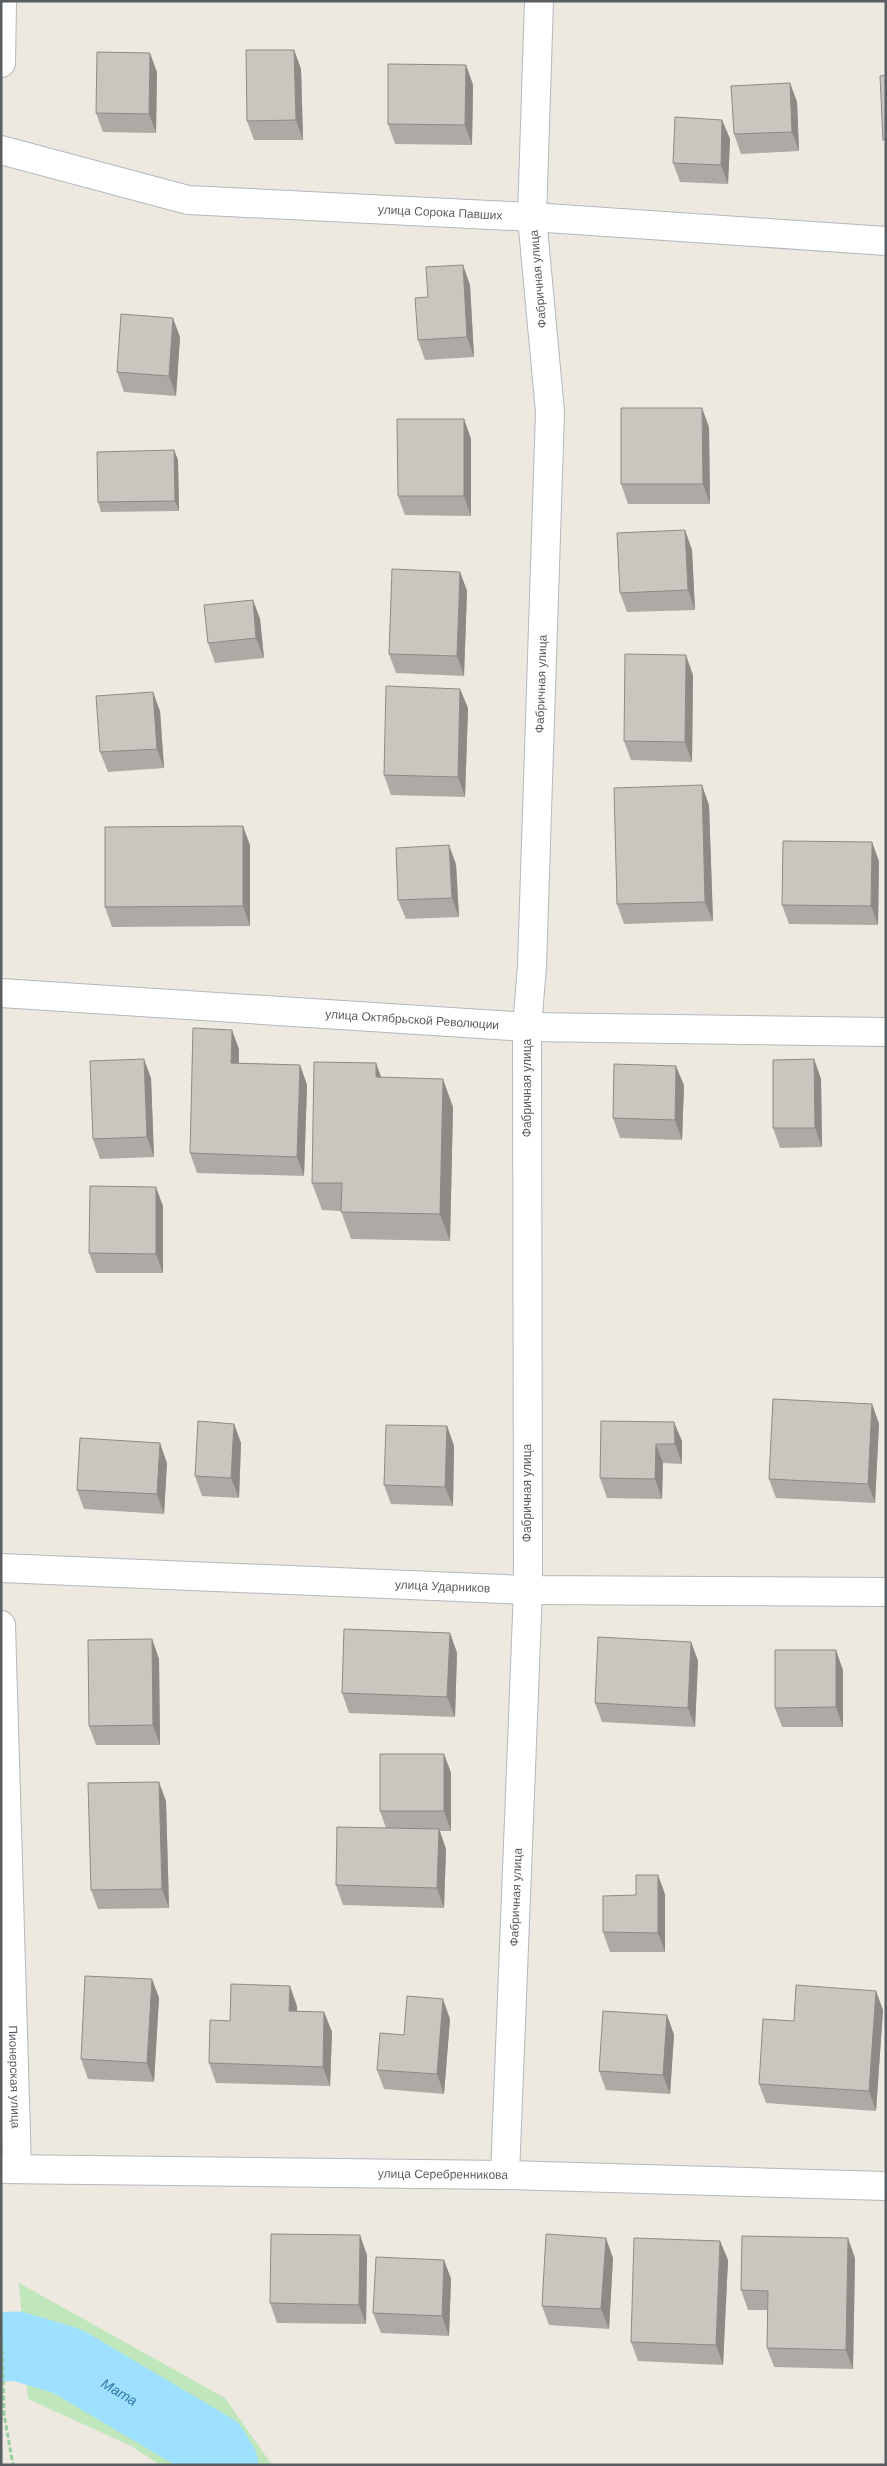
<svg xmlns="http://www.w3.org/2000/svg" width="887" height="2466" viewBox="0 0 887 2466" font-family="Helvetica,sans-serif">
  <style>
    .green { fill: #c0e6bb }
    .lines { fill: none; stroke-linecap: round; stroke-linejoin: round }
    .river { stroke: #9ee0ff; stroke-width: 69 }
    .minor-casing { stroke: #b3b8bc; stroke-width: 30 }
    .tertiary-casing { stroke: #b3b8bc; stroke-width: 30 }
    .path { stroke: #96cd9f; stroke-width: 3; stroke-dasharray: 5 2.5; stroke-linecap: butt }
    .minor { stroke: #fff; stroke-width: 28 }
    .tertiary { stroke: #fff; stroke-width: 28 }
    .wall { fill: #aea9a4 }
    .shaded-wall { fill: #8d8a86 }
    .building { fill: #cac5bf; stroke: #8d8a86 }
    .labels { text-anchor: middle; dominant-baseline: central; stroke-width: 4.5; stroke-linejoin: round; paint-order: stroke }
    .street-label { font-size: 12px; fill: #595e62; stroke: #fff }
    .water-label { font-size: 14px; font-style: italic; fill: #3377a3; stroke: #fff }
  </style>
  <rect width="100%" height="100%" fill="#ede9e0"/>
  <path class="green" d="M19,2283L225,2398L272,2465H160L131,2446L28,2399Z"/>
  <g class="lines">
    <path class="river" id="s1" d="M1,2347L17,2346L67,2361L214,2448L224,2465"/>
    <defs>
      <g id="minor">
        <path d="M1,63L2,1"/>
        <path id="s2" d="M1,150L188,200L532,217L886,241"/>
        <path id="s3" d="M1,993L527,1027L886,1032"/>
        <path id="s4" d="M1,1568L528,1590L886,1592"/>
        <path id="s5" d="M1,1625L17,2169"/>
        <path id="s6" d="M505,2175L528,1590L527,1027L532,966L550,412L532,217L539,1"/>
      </g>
      <g id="tertiary">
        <path id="s7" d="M1,2169L505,2175L886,2186"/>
      </g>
    </defs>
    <use href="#minor" class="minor-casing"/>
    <use href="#tertiary" class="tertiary-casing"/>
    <path class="path" d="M1,2313L4,2414L13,2465"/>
    <use href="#minor" class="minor"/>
    <use href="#tertiary" class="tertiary"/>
  </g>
  <path class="wall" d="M294,50L301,69L303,140H254L247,121Z
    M466,65L473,85L472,145L395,144L388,124Z
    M157,72L156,133L103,132L96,113Z
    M790,83L797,102L799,151L741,154L734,134Z
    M722,120L730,139L728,184L680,182L673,163Z
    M470,285L474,357L425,360L418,340L428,297Z
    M180,337L176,396L124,392L117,372Z
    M464,419L471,439V516L405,515L398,496Z
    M709,427L710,504H628L621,484Z
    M174,450L178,460L179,511L101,512L98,502Z
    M685,530L692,550L695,610L627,612L620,593Z
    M460,572L467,591L464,676L396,673L389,654Z
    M253,600L260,619L264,658L215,663L208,643Z
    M693,675L692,762L631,760L624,741Z
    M460,689L468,708L465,797L391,795L384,775Z
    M160,711L164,768L108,772L100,752Z
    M709,805L713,921L624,924L617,904Z
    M250,845V926L112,927L105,907Z
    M879,861L878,925L789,924L782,905Z
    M456,864L459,917L406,919L398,900Z
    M239,1049V1063L300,1065L307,1085L304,1176L197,1173L190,1153Z
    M814,1059L821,1079L822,1147L780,1148L773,1128Z
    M376,1063L381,1078L453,1107L450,1241L351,1239L341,1211L322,1210L312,1183Z
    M151,1078L154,1157L100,1159L93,1139Z
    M684,1085L682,1140L620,1138L613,1118Z
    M163,1206V1273H96L89,1253Z
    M872,1404L879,1424L875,1503L776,1498L769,1479Z
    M601,1421L682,1441V1464L663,1463L662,1499L607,1498L600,1478Z
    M234,1424L241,1443L239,1498L202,1496L195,1476Z
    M447,1426L454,1446L453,1506L391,1504L384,1485Z
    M167,1463L164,1514L84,1509L77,1490Z
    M450,1633L457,1653L455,1717L349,1713L342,1693Z
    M152,1639L159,1659L160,1745H96L89,1726Z
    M691,1642L698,1661L695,1727L602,1722L595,1703Z
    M843,1670V1727H782L775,1708Z
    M444,1754L451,1773V1831H440L446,1849L444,1908L343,1905L336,1885L386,1828L380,1811Z
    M166,1801L169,1908L98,1909L91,1890Z
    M665,1894V1952H610L603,1932L636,1895Z
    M152,1979L159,1998L154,2082L88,2079L81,2059Z
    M297,2006V2011L324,2012L332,2032L330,2086L216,2083L209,2063L230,2021Z
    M883,2010L876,2111L766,2103L759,2084L794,2021Z
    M667,2015L674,2035L670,2094L606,2090L599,2071Z
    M450,2019L444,2094L384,2089L377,2070Z
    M720,2241L728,2260L723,2365L638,2361L631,2342Z
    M367,2255L366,2324L277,2323L270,2303Z
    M613,2258L609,2329L549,2325L542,2306Z
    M855,2258L853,2369L774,2367L767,2348V2310H748L741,2290Z
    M444,2260L451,2279L449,2336L381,2333L373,2313Z"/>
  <path class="shaded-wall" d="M294,50L301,69L303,140L296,120Z
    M150,53L157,72L156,133L149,114Z
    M466,65L473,85L472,145L465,125Z
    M790,83L797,102L799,151L792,132Z
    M722,120L730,139L728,184L721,165Z
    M463,265L470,285L474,357L467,337Z
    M173,318L180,337L176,396L169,376Z
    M702,408L709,427L710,504L703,484Z
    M464,419L471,439V516L464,496Z
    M174,450L178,460L179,511L175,501Z
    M685,530L692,550L695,610L688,590Z
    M460,572L467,591L464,676L457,656Z
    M253,600L260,619L264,658L256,638Z
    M686,655L693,675L692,762L685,742Z
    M460,689L468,708L465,797L458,777Z
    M153,692L160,711L164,768L157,749Z
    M702,785L709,805L713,921L705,902Z
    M243,826L250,845V926L243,906Z
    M872,842L879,861L878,925L871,906Z
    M449,845L456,864L459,917L452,898Z
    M232,1030L239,1049L238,1083L231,1063Z
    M144,1059L151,1078L154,1157L147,1137Z
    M814,1059L821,1079L822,1147L815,1128Z
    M376,1063L386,1090L376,1077Z
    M300,1065L307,1085L304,1176L297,1157Z
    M676,1066L684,1085L682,1140L675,1120Z
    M443,1079L453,1107L450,1241L440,1214Z
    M156,1187L163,1206V1273L156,1254Z
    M872,1404L879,1424L875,1503L868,1484Z
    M674,1422L682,1441V1464L675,1444Z
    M234,1424L241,1443L239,1498L231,1478Z
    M447,1426L454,1446L453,1506L445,1487Z
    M160,1443L167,1463L164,1514L157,1494Z
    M656,1444L663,1463L662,1499L655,1479Z
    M450,1633L457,1653L455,1717L447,1697Z
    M152,1639L159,1659L160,1745L153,1725Z
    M691,1642L698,1661L695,1727L688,1708Z
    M836,1650L843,1670V1727L836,1707Z
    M444,1754L451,1773V1831L444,1811Z
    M159,1782L166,1801L169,1908L162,1889Z
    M439,1829L446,1849L444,1908L437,1888Z
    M658,1875L665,1894V1952L658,1933Z
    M152,1979L159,1998L154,2082L147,2063Z
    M290,1986L297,2006V2030L289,2011Z
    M876,1991L883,2010L876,2111L869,2091Z
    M443,1999L450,2019L444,2094L437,2074Z
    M324,2012L332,2032L330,2086L323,2067Z
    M667,2015L674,2035L670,2094L663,2075Z
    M360,2235L367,2255L366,2324L359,2305Z
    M606,2238L613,2258L609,2329L601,2309Z
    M848,2238L855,2258L853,2369L846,2350Z
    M720,2241L728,2260L723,2365L716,2345Z
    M444,2260L451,2279L449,2336L442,2316Z"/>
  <path class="building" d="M246,50H294L296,120L247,121Z
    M97,52L150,53L149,114L96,113Z
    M388,64L466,65L465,125L388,124Z
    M886,75V140H883L880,76Z
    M790,83L792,132L734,134L731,86Z
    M675,117L722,120L721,165L673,163Z
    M463,265L467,337L418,340L415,298L428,297L426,267Z
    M121,314L173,318L169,376L117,372Z
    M621,408H702L703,484H621Z
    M397,419H464V496H398Z
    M174,450L175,501L98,502L97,452Z
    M685,530L688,590L620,593L617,533Z
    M392,569L460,572L457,656L389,654Z
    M253,600L256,638L208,643L204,605Z
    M625,654L686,655L685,742L624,741Z
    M386,686L460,689L458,777L384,775Z
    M153,692L157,749L100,752L96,696Z
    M702,785L705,902L617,904L614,788Z
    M243,826V906L105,907V827Z
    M783,841L872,842L871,906L782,905Z
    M449,845L452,898L398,900L396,848Z
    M193,1028L232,1030L231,1063L300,1065L297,1157L190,1153Z
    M144,1059L147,1137L93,1139L90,1061Z
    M814,1059L815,1128H773V1060Z
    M314,1062L376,1063V1077L443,1079L440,1214L341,1212L342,1183H312Z
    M614,1064L676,1066L675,1120L613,1118Z
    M90,1186L156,1187V1254L89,1253Z
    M773,1399L872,1404L868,1484L769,1479Z
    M198,1421L234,1424L231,1478L195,1476Z
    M601,1421L674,1422L675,1444H656L655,1479L600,1478Z
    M386,1425L447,1426L445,1487L384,1485Z
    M80,1438L160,1443L157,1494L77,1490Z
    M344,1629L450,1633L447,1697L342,1693Z
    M598,1637L691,1642L688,1708L595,1703Z
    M152,1639L153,1725L89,1726L88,1640Z
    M775,1650H836V1707L775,1708Z
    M380,1754H444V1811H380Z
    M159,1782L162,1889L91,1890L88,1783Z
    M337,1827L439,1829L437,1888L336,1885Z
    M636,1875H658V1933L603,1932V1896L636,1895Z
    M85,1976L152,1979L147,2063L81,2059Z
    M231,1984L290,1986L289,2011L324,2012L323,2067L209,2063L210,2020L230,2021Z
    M796,1985L876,1991L869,2091L759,2084L763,2019L794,2021Z
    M407,1996L443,1999L437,2074L377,2070L380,2033L404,2035Z
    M603,2011L667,2015L663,2075L599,2071Z
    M271,2234L360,2235L359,2305L270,2303Z
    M546,2234L606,2238L601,2309L542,2306Z
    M742,2236L848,2238L846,2350L767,2348L768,2291L741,2290Z
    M634,2238L720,2241L716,2345L631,2342Z
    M376,2257L444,2260L442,2316L373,2313Z"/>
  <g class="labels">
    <g class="street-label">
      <text stroke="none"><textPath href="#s2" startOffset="446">улица Сорока Павших</textPath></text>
      <text transform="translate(538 279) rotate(-95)">Фабричная улица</text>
      <text stroke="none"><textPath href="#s6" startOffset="1492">Фабричная улица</textPath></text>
      <text stroke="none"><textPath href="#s3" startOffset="412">улица Октябрьской Революции</textPath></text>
      <text transform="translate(527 1088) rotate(-90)">Фабричная улица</text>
      <text transform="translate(527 1493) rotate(-90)">Фабричная улица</text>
      <text stroke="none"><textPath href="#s4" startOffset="442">улица Ударников</textPath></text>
      <text stroke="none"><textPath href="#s6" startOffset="278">Фабричная улица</textPath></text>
      <text stroke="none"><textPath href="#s5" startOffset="452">Пионерская улица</textPath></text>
      <text stroke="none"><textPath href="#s7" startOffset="442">улица Серебренникова</textPath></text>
    </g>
    <g class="water-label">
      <text stroke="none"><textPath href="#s1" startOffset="129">Мата</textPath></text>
    </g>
  </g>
  <rect width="887" height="2466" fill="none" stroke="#595e62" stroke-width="5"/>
</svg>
